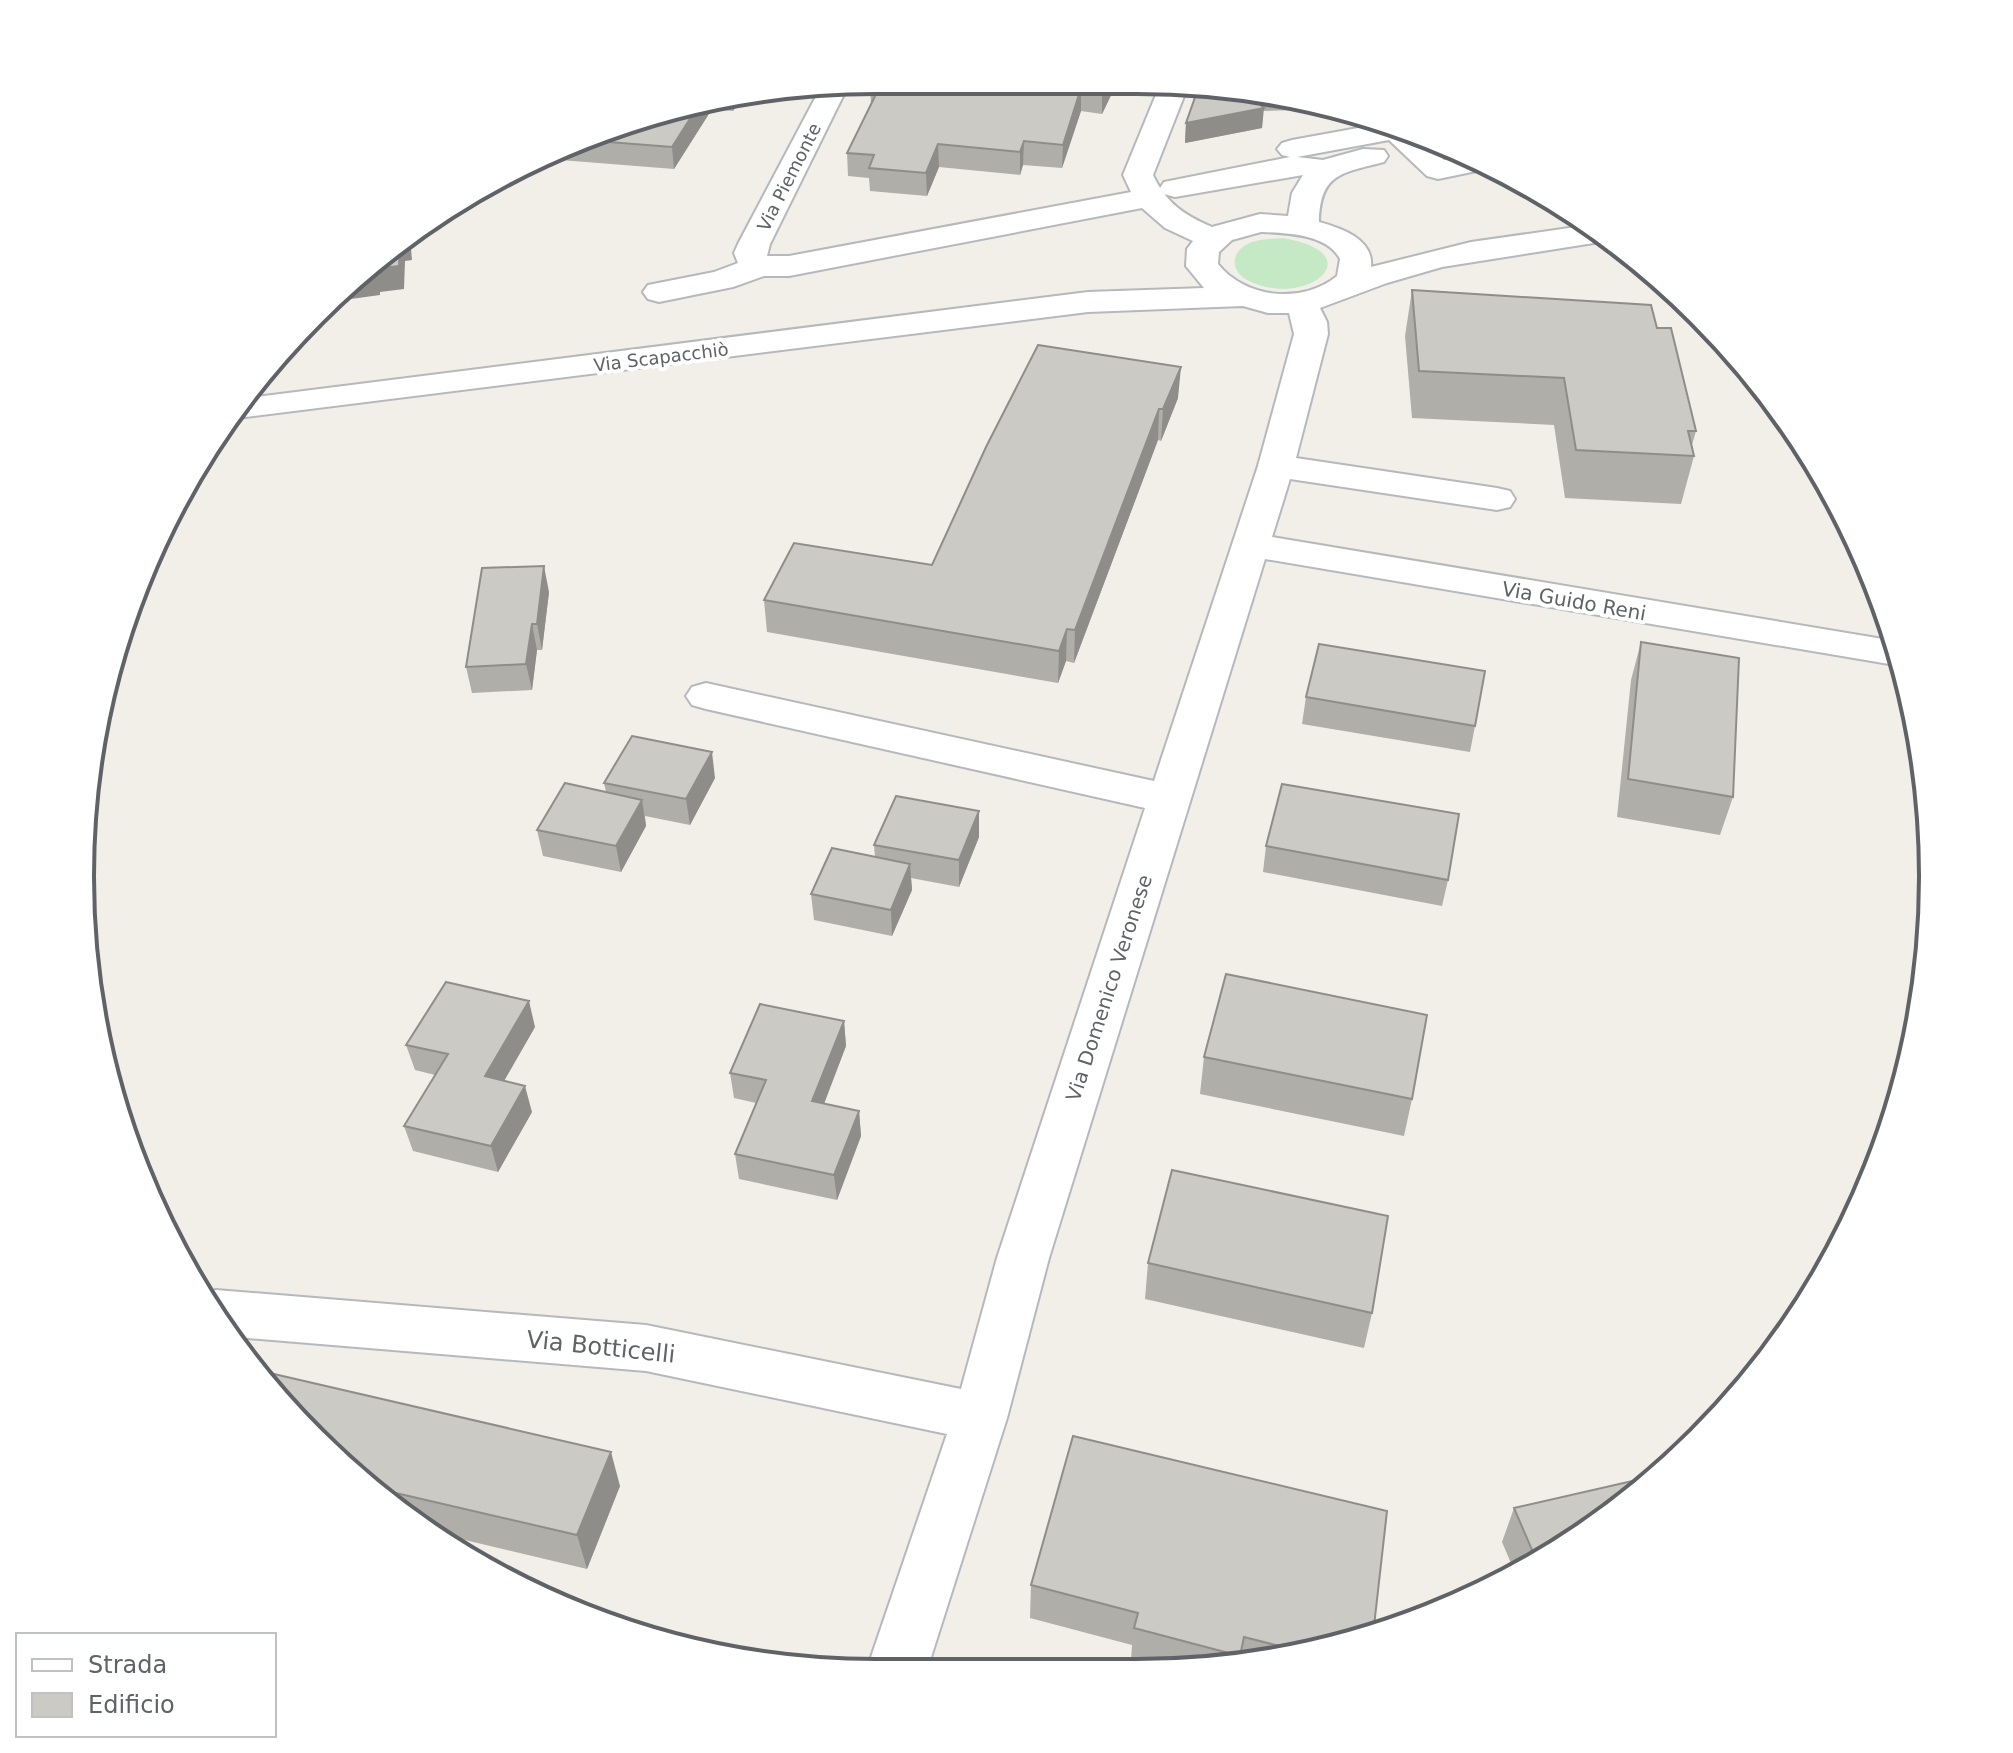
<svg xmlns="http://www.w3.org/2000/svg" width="2013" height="1753" viewBox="0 0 2013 1753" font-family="'DejaVu Sans',sans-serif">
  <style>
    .green { fill: #c5e8c5 }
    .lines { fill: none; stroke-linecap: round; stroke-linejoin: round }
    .minor-casing { stroke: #b5b8bc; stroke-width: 4 }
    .minor { fill: #fff; fill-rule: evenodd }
    .wall { fill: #afaea9 }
    .shaded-wall { fill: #8f8d8a }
    .building { fill: #cccac5; stroke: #8f8d8a; stroke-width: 2 }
    .labels { text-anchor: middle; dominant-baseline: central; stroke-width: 8; stroke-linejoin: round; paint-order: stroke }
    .far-street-label { font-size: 18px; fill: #5f6368; stroke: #fff }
    .street-label { font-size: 20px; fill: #5f6368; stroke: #fff }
    .near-street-label { font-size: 24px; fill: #5f6368; stroke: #fff }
    .rim { fill: none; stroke: #5f6368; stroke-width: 4 }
  </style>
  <rect width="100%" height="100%" fill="#f1efe8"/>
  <path class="green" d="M1283,238C1375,254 1305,309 1249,281C1228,270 1231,250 1252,242C1262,239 1273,239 1283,238Z"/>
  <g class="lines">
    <defs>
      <path id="minor" d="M849,84L770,244L767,256H789L1131,192L1123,175L1160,85L1188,86L1153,175C1166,203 1184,215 1212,227L1260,214L1288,216L1292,193L1303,175L1175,197L1164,194L1160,188L1164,182L1290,157L1282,155L1277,149L1282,143L1292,140L1391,122L1413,131L1444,160C1465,156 1480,154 1496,167L1438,179L1427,176L1389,140L1297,157L1323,160L1363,149L1384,150L1388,156L1384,162C1342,173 1320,173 1319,222C1341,228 1374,239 1371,267L1471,242L1590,225L1613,240L1442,267L1387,283L1320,308L1327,322L1328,334L1296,458L1497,488L1510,491L1515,499L1510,507L1497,510L1290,479L1272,537L1895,641L1901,666L1265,559L1049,1258L1007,1418L926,1673L866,1672L947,1434L646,1371L235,1337L202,1295L216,1290L646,1325L961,1389L997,1258L1145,808L706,709L692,705L686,696L692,687L706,683L1154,781L1258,466L1294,334L1289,313H1268L1243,306L1088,312L229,419L240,399L1088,292L1204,288L1186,266L1187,249L1193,241L1165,228L1142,208L789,276H764L733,287L659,302L648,299L643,292L648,285L714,272L738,263L734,253L738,244L821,87ZM1261,232C1286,233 1327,234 1340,259L1337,276C1303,304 1246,299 1218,264L1219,252L1232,240Z"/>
    </defs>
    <use href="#minor" class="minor-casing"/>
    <use href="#minor" class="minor"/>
  </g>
  <path class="wall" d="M874,80L1116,85L1102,114L1081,111L1062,168L1023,165L1020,175L939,167L927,196L870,191L869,178L848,176L847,153L871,104L870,87Z
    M1241,87L1336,109L1263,111L1262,128L1185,143L1186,123Z
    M741,98L733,111L712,109L674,169L535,158L671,107Z
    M1412,290L1657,328L1696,431L1692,445L1694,456L1681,504L1565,498L1554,425L1412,418L1405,336Z
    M1178,398L1161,441L1158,440L1074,663L1066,661L1058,683L767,632L764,600L932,565L986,447Z
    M549,592L542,650H537L532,690L472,693L466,667Z
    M1641,642L1733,797L1720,835L1617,817L1631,680Z
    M1306,697L1475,726L1470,752L1302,724Z
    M715,778L690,825L645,816L646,826L621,872L543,856L537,830L606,792L604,783Z
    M979,837L959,887L911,878L912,890L892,936L814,920L811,894L875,857L874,845Z
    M1266,846L1448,880L1442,906L1263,872Z
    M844,1021L846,1046L824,1104L859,1111L861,1136L837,1200L739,1179L735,1154L756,1103L734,1098L730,1073Z
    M535,1027L504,1081L532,1112L498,1172L413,1151L404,1126L435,1075L415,1070L406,1045Z
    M1204,1057L1412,1099L1404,1136L1200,1094Z
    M1148,1263L1372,1313L1364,1348L1145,1299Z
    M313,1439L620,1486L587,1569L423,1530Z
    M1661,1476L1534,1567L1516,1575L1502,1542L1514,1508Z
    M1031,1585L1373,1635L1189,1671H1172L1131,1661L1132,1645L1030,1618Z"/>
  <path class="shaded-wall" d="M1106,84L1116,85L1102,114V91Z
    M1081,88V111L1062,168L1063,145Z
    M741,98L733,111L732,99Z
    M712,102V109L674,169L672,147L700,103Z
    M1264,108L1262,128L1185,143L1186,123Z
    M1024,141L1023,165L1020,175V152Z
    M938,144L939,167L927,196L926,173Z
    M410,238L412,260L405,261L404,289L380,292V295L329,302L352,277L374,269L400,245Z
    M1181,367L1178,398L1161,441L1163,409Z
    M1159,409L1158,440L1074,663L1075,630Z
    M544,566L549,592L542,650L537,624Z
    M532,624L537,650L532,690L526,664Z
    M1067,629L1066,661L1058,683L1059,651Z
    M712,752L715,778L690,825L686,799Z
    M642,800L646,826L621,872L616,846Z
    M979,811V837L959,887V860Z
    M910,864L912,890L892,936L891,910Z
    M529,1001L535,1027L492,1102L485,1076Z
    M844,1021L846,1046L815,1127L812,1101Z
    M525,1086L532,1112L498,1172L491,1146Z
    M859,1111L861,1136L837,1200L834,1175Z
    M611,1452L620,1486L587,1569L577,1535Z"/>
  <path class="building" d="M874,80H876L1106,84L1102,91L1081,88L1063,145L1024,141L1020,152L938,144L926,173L869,168L874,155L847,153L879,88L870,87Z
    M1199,86L1241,87L1261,92H1247L1264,108L1186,123Z
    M700,103L672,147L583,140L671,107Z
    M400,245L399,266L374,269L375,273L355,275Z
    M1412,290L1651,305L1657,328H1671L1696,431H1688L1694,456L1576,450L1564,378L1419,371Z
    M1038,345L1181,367L1163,409H1159L1075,630L1067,629L1059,651L764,600L794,543L932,565L986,447Z
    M544,566L537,624H532L526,664L466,667L482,568Z
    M1641,642L1739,658L1733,797L1628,779Z
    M1319,644L1485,671L1475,726L1306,697Z
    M632,736L712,752L686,799L604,783Z
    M565,783L642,800L616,846L537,830Z
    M1282,784L1459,814L1448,880L1266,846Z
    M896,796L979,811L959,860L874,845Z
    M832,848L910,864L891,910L811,894Z
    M1226,974L1427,1015L1412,1099L1204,1057Z
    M446,982L529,1001L485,1076L525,1086L491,1146L404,1126L448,1054L406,1045Z
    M760,1004L844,1021L812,1101L859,1111L834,1175L735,1154L766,1080L730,1073Z
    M1172,1170L1388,1216L1372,1313L1148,1263Z
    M261,1371L611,1452L577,1535L370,1487L313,1439Z
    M1073,1436L1387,1511L1373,1635L1295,1650L1244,1637L1240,1656L1134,1628L1138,1613L1031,1585Z
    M1663,1474L1661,1476L1538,1564L1514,1508Z"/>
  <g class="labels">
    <g class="far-street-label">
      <text transform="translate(789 177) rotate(-63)">Via Piemonte</text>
      <text transform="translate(661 357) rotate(-7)">Via Scapacchiò</text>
    </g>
    <g class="street-label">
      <text transform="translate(1574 601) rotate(10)">Via Guido Reni</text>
      <text transform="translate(1109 988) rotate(-72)">Via Domenico Veronese</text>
    </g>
    <g class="near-street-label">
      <text transform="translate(601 1347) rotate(6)">Via Botticelli</text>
    </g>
  </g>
  <path d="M0 0H2013V1753H0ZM876 94H1137A782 782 0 0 1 1919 876V877A782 782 0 0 1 1137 1659H876A782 782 0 0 1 94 877V876A782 782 0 0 1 876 94Z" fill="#fff" fill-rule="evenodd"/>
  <path class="rim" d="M876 94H1137A782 782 0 0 1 1919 876V877A782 782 0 0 1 1137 1659H876A782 782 0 0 1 94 877V876A782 782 0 0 1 876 94Z"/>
  <rect x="16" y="1633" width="260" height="104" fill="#ffffff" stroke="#bfc1c3" stroke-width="2"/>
  <rect x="32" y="1659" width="40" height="12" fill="#ffffff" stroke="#bfc1c3" stroke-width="2"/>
  <text x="88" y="1673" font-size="24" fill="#5f6368">Strada</text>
  <rect x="32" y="1693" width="40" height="24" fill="#cccac5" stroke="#bfc1c3" stroke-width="2"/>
  <text x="88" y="1713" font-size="24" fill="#5f6368">Edificio</text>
</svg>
